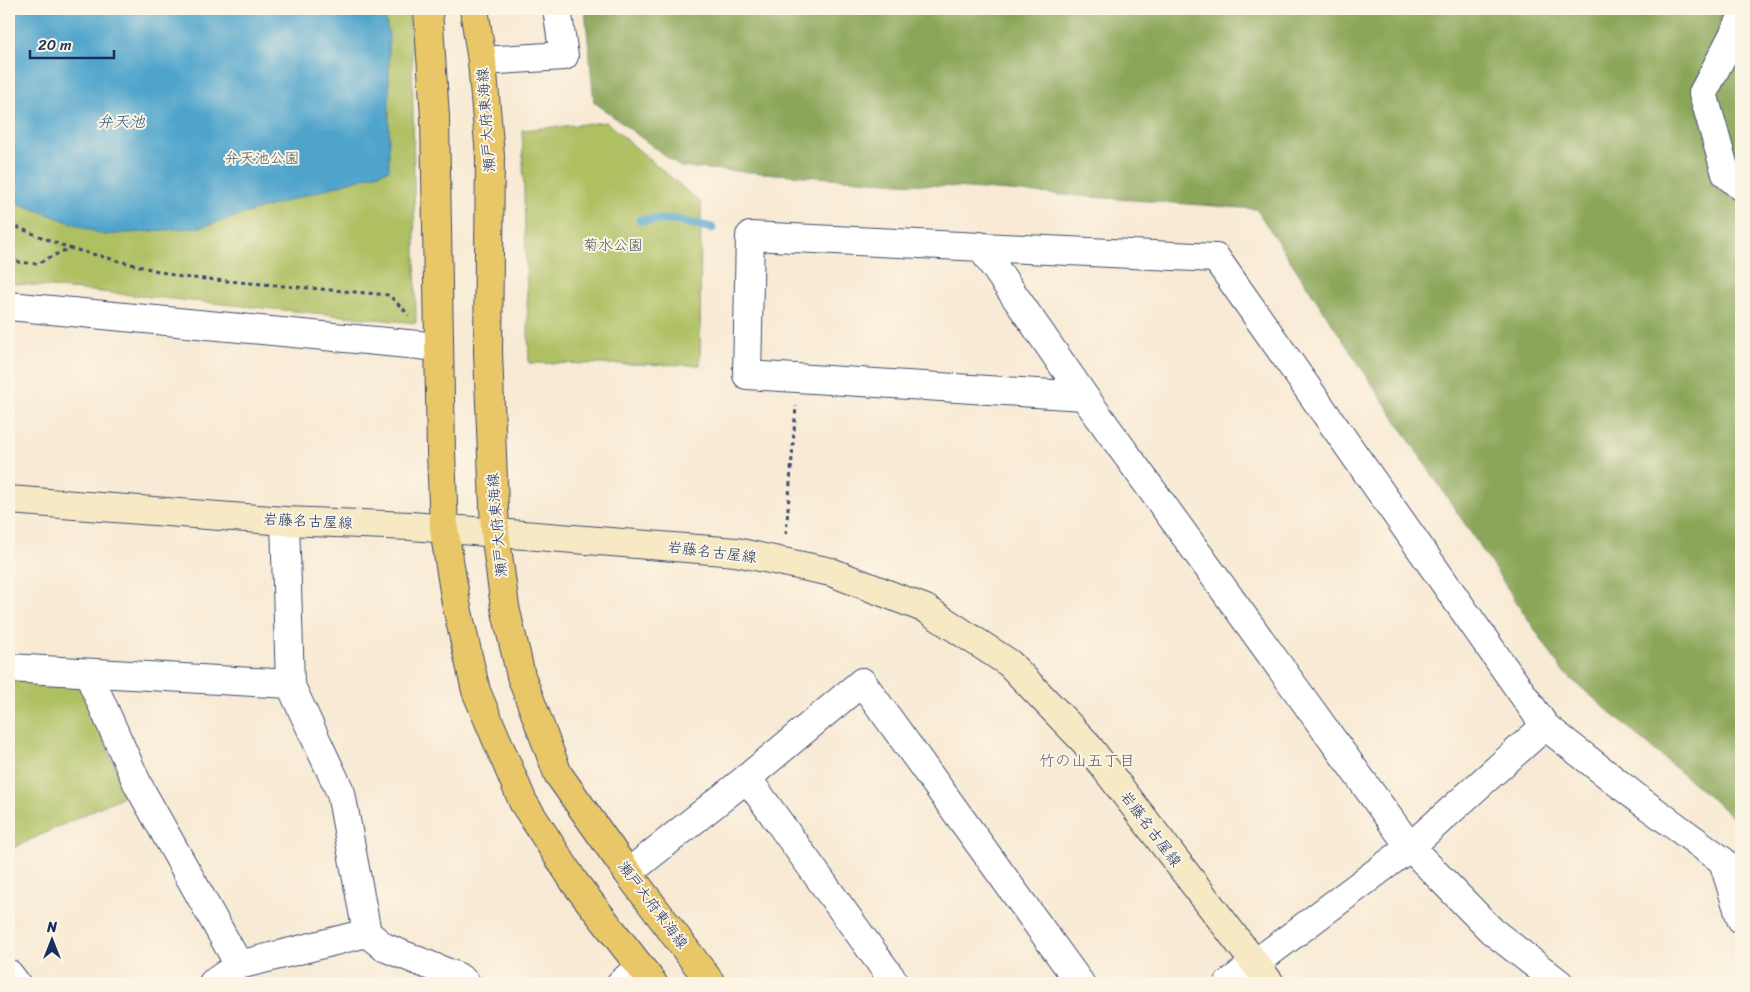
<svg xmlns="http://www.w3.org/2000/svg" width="1750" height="992" viewBox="0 0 1750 992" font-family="Sriracha,'Klee One',sans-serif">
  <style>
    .green { fill: #afc063; stroke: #657860 }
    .forest { fill: #8ba659; stroke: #536a5c }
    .water { fill: #50a4cc; stroke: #366a95 }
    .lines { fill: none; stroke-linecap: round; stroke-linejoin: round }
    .stream { stroke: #50a4cc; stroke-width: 9 }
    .street-casing { stroke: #3c4b70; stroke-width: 30 }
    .secondary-casing { stroke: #3c4b70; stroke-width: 30 }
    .primary-casing { stroke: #3c4b70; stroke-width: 30 }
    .path { stroke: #3c4b70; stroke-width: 3; stroke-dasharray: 4 4; stroke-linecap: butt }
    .street { stroke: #fff; stroke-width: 28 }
    .secondary { stroke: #f6e9c3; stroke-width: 28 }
    .primary { stroke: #e9c769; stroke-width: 28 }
    .labels { text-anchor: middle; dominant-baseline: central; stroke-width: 4; stroke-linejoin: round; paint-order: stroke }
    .street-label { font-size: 15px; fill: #1b2f5e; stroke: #fcf5e5 }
    .park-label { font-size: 15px; fill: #475a60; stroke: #fcf5e5 }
    .water-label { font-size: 16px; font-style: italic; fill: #2e5884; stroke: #fcf5e5 }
    .neighbourhood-label { font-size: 16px; fill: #5c5d6e; stroke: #fcf5e5 }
  </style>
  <rect width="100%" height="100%" fill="#fcf5e5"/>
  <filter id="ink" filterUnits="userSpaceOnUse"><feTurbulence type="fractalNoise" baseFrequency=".02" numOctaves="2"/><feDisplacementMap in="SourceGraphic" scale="10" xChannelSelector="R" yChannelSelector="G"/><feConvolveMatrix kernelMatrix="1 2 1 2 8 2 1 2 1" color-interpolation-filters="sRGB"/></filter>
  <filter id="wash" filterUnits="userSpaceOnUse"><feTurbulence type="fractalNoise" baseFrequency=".0096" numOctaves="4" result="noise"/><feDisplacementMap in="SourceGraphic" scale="20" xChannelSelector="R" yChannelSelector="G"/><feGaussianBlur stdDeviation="1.12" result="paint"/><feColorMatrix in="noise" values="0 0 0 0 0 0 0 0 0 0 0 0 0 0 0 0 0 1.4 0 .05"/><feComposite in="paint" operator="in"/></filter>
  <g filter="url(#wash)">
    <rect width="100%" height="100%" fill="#f8ead4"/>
    <path class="green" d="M9,9H408L412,41L416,323L9,283Z
      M606,122L701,203L700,365L529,363L522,130Z
      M9,677L80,681L126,795L9,850Z"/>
    <path class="forest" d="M585,9H1741V824L1563,672L1256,209L680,167L594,102Z"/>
    <path class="water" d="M9,9H384L389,37V170L201,227L104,235L9,200Z"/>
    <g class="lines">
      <path class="stream" d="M640,220H676L712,228"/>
    </g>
  </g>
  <g filter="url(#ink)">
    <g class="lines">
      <defs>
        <path id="street" d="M1741,20L1703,93L1726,174L1741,187
          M482,61L564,56L557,9
          M980,246L1084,396L1410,847L1492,931L1559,983
          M9,306L439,347
          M1084,396L747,375L750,236L1216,258L1545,726L1641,801L1723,861L1741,919
          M285,521L290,684L341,793L367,933
          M9,668L290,684
          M88,673L138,785L239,965
          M747,778L895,983
          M628,873L747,778L862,682L1080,983
          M9,974L16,983
          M213,983L239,965L367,933L384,947L458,977L466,983
          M621,983L640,967
          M1229,983L1410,847L1545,726"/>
        <path id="secondary" d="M9,500L285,521L411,526L736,552L831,572L926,609L1009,663L1085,742L1270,983"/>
        <path id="primary" d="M428,9L435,117L441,452L444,529L456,603L476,691L523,802L575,883L653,983
          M474,9L482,61L490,156L488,352L495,532L505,607L521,676L558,774L628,873L711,983"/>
      </defs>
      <use href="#street" class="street-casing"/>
      <use href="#secondary" class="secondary-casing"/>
      <use href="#primary" class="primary-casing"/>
      <path class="path" d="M9,224L69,248
        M9,261L37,264L69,248L181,277L389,295L409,315
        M786,534L796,406"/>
      <use href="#street" class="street"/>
      <use href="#secondary" class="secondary"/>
      <use href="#primary" class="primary"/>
    </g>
  </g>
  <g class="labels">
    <g class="street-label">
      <text transform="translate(486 120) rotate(-94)">瀬戸大府東海線</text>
      <text transform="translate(308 521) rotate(3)">岩藤名古屋線</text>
      <text transform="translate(497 525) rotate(-95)">瀬戸大府東海線</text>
      <text transform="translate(712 552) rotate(7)">岩藤名古屋線</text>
      <text transform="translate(1151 829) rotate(53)">岩藤名古屋線</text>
      <text transform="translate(653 905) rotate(53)">瀬戸大府東海線</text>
    </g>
    <g class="park-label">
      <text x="262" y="158">弁天池公園</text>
      <text x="613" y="245">菊水公園</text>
    </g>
    <g class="water-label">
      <text x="121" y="121">弁天池</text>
    </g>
    <g class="neighbourhood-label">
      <text x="1087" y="760">竹の山五丁目</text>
    </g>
  </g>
  <rect width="1750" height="992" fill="none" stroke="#fcf5e5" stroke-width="30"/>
  <g transform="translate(52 940)" stroke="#fcf5e5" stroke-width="4" paint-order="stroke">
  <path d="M0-4L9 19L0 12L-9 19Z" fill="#1b2f5e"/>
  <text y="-8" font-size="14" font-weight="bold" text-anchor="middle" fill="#1b2f5e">N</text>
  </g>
  <path d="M30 50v8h84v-8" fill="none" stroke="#1b2f5e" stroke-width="2.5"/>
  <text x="38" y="50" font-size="15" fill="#1b2f5e" stroke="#fcf5e5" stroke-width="4" paint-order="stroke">20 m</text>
</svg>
